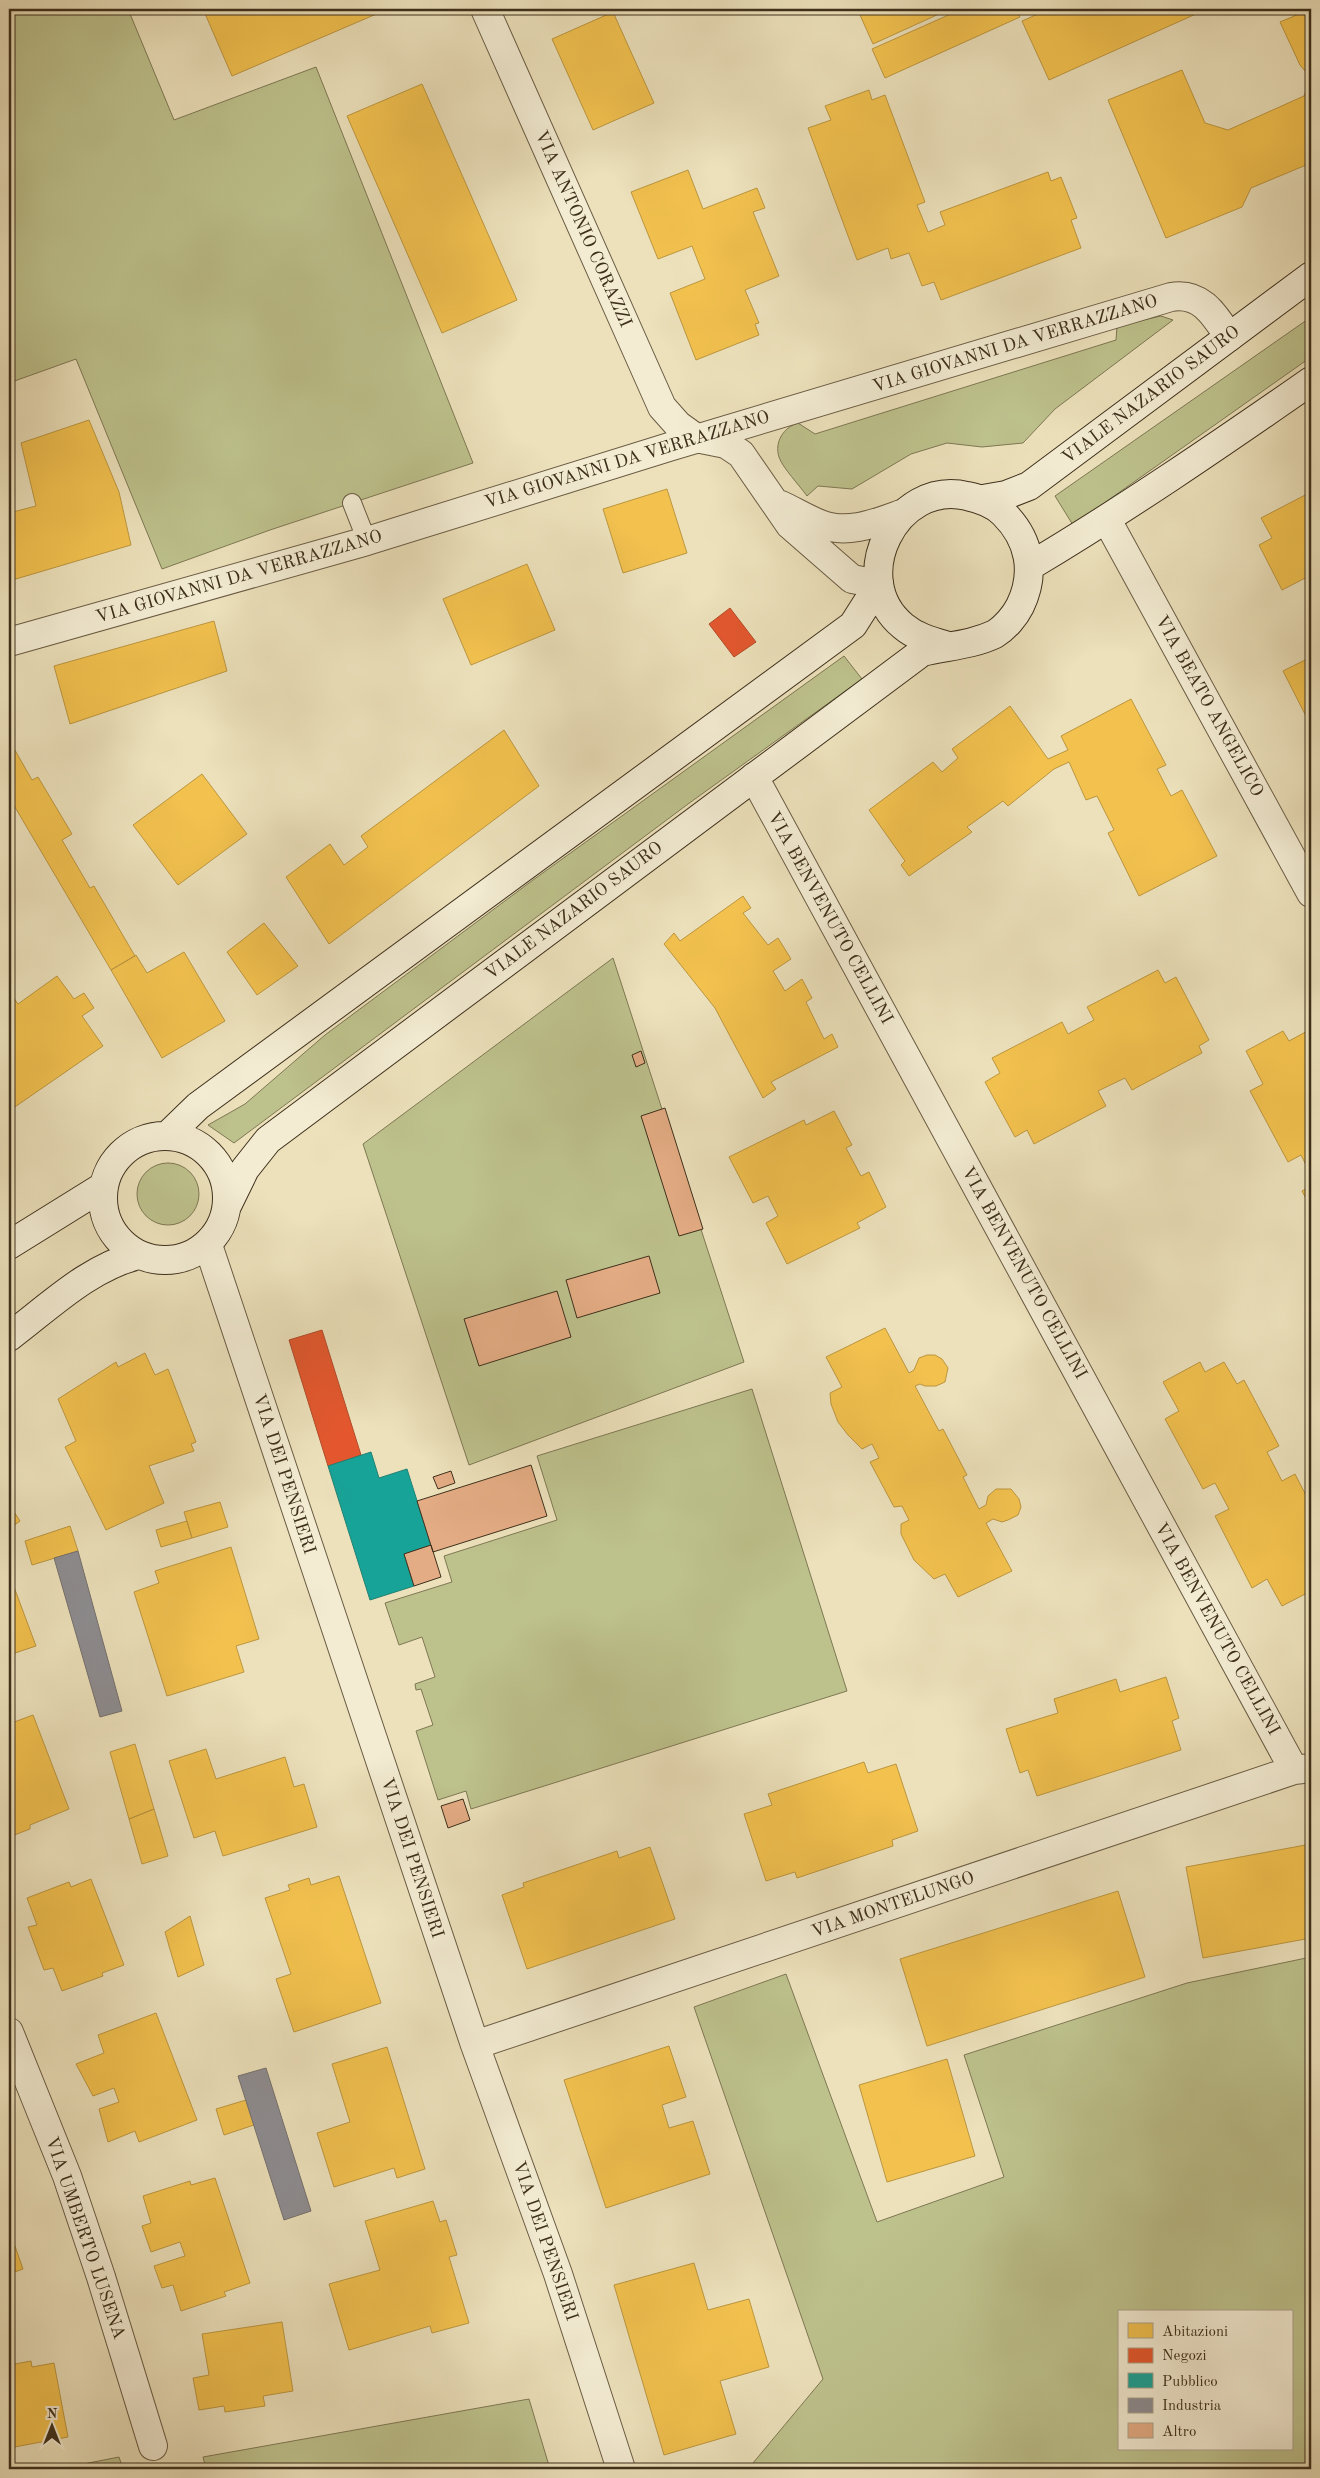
<svg xmlns="http://www.w3.org/2000/svg" width="1320" height="2478" viewBox="0 0 1320 2478" font-family="'Old Standard TT',serif">
  <style>
    .green { fill: #bdc18c; stroke: #7e7854; fill-rule: evenodd }
    .homes { fill: #f2c14e; stroke: #bc963f }
    .shops { fill: #e4572e; stroke: #b24b29 }
    .public { fill: #17a398; stroke: #238073 }
    .industry { fill: #8d8d92; stroke: #75716f }
    .building { fill: #e4ac84; stroke: #3e301c }
    .lines { fill: none; stroke-linecap: round; stroke-linejoin: round }
    .lane-casing { stroke: #6a5c44; stroke-width: 20 }
    .street-casing { stroke: #6a5c44; stroke-width: 30 }
    .secondary-casing { stroke: #3e301c; stroke-width: 30 }
    .lane { stroke: #f3ecd3; stroke-width: 18 }
    .street { stroke: #f3ecd3; stroke-width: 28 }
    .secondary { stroke: #f3ecd3; stroke-width: 28 }
    .labels { text-anchor: middle; dominant-baseline: central; stroke-width: 5; stroke-linejoin: round; paint-order: stroke }
    .street-label { font-size: 18px; fill: #3e301c; stroke: #f3ecd3 }
  </style>
  <rect width="100%" height="100%" fill="#ece1bb"/>
  <filter id="stains"><feTurbulence type="fractalNoise" baseFrequency=".004" numOctaves="4"/><feColorMatrix values="0 0 0 0 .2 0 0 0 0 .09 0 0 0 0 .02 0 0 0 .5 -.17"/></filter>
  <radialGradient id="worn" r=".72"><stop offset=".6" stop-color="#630" stop-opacity="0"/><stop offset="1" stop-color="#630" stop-opacity=".3"/></radialGradient>
  <path class="green" d="M9,9H128L174,120L316,67L473,463L270,530L162,569L76,359L9,383Z
    M1161,316L1173,320L1055,409L1023,443L982,447L947,443L911,454L852,489L818,486L807,496C800,486 782,467 779,457C774,442 784,427 798,423L815,434L1116,340L1117,326Z
    M1311,317V357L1073,525L1055,496Z
    M844,656L862,679L688,804L234,1143L208,1125L245,1104L325,1035L533,880Z
    M613,958L744,1362L469,1465L363,1144Z
    M137 1194a31 31 0 1 1 62 0a31 31 0 1 1-62 0Z
    M752,1389L847,1691L471,1809L466,1791L438,1800L416,1731L433,1725L421,1689L416,1690L415,1684L435,1677L422,1637L399,1645L385,1603L452,1582L444,1556L557,1520L537,1456Z
    M1311,1957V2469H748L823,2379L694,2007L786,1974L877,2222L1004,2177L964,2055L1187,1983ZM1119,2312H1291V2449H1119Z
    M529,2399L550,2469H206L203,2457Z
    M119,2457L123,2469H58Z"/>
  <path class="homes" d="M203,9H388L232,76Z
    M873,9H950L873,44L860,15Z
    M962,9H1016L1020,17L885,78L872,49Z
    M1049,9H1207L1049,80L1022,21Z
    M1311,9V78L1300,65L1280,22Z
    M613,12L654,103L593,130L552,39Z
    M1182,70L1205,123L1228,130L1304,96L1311,79V163L1251,188L1242,207L1166,238L1108,100Z
    M422,84L517,300L442,333L347,116Z
    M869,90L872,100L885,95L925,202L917,205L928,232L945,225L940,212L1048,172L1051,181L1061,177L1077,218L1071,220L1081,248L941,300L934,282L922,286L909,253L891,259L888,248L857,260L808,128L831,120L825,106Z
    M688,170L703,209L757,188L765,208L753,212L779,276L745,290L759,323L755,324L759,335L696,360L670,293L705,279L692,246L658,259L631,192Z
    M89,420L119,492L131,545L9,581V513L36,506L21,443Z
    M667,489L687,553L623,573L603,509Z
    M1311,492V575L1282,590L1259,545L1272,538L1261,518Z
    M527,564L555,630L471,665L443,599Z
    M214,621L227,671L70,724L54,666Z
    M1311,657V726L1283,671Z
    M1131,699L1166,765L1157,769L1171,796L1182,790L1217,856L1139,896L1108,833L1114,830L1097,796L1086,800L1069,762L1054,769L1008,806L1003,801L967,827L972,832L909,876L901,865L905,861L869,810L933,762L942,772L958,758L952,749L1010,706L1048,759L1068,750L1061,736Z
    M504,730L539,786L329,944L286,877L330,844L344,865L368,847L361,836Z
    M12,745L32,780L38,777L72,834L62,840L90,888L94,886L135,956L111,970L9,797V747Z
    M202,774L247,834L178,885L133,825Z
    M743,896L751,908L743,913L768,945L778,938L791,959L773,971L785,991L802,979L812,998L806,1002L824,1039L832,1034L838,1047L771,1082L776,1089L763,1098L715,1008L664,944L674,933L680,941Z
    M264,923L298,966L257,995L227,952Z
    M184,952L225,1021L162,1058L111,970L136,955L147,973Z
    M1158,970L1165,983L1176,977L1209,1040L1199,1046L1202,1053L1132,1090L1125,1078L1098,1091L1106,1106L1034,1144L1027,1130L1015,1137L985,1082L1000,1073L992,1058L1062,1022L1068,1034L1094,1020L1087,1007Z
    M57,976L74,999L84,993L94,1008L82,1016L103,1046L9,1111V991L18,1004Z
    M1311,1029V1175L1301,1155L1288,1162L1250,1091L1263,1084L1246,1051L1283,1031L1289,1041Z
    M834,1111L852,1145L846,1148L861,1176L869,1172L886,1207L857,1223L860,1228L787,1264L766,1223L778,1216L768,1196L753,1203L729,1157L804,1120L806,1125Z
    M1311,1186V1208L1302,1191Z
    M885,1328L909,1373L914,1370L919,1358L927,1355H935L942,1359L948,1368L945,1382L936,1386H925L920,1384L915,1386L939,1431L943,1429L967,1475L963,1477L979,1509L986,1505L988,1496L996,1489H1011L1019,1499L1021,1507L1018,1515L1008,1520L1002,1522L993,1519L986,1523L1012,1571L958,1597L945,1574L934,1579L914,1560L901,1534V1524L909,1520L902,1506L894,1507L870,1462L879,1458L872,1444L862,1449L848,1435L838,1422L831,1404L830,1393L842,1387L826,1357Z
    M145,1353L155,1375L168,1369L196,1442L191,1444L194,1451L149,1466L164,1503L106,1530L65,1447L76,1441L58,1399L116,1362L118,1367Z
    M1200,1362L1205,1372L1224,1362L1237,1384L1244,1380L1279,1446L1267,1452L1282,1481L1295,1474L1311,1505V1591L1282,1606L1267,1579L1252,1588L1215,1516L1229,1509L1215,1483L1203,1489L1165,1419L1179,1411L1163,1382Z
    M220,1502L228,1527L192,1538L184,1512Z
    M9,1504L20,1521L9,1529Z
    M187,1521L192,1538L161,1547L156,1530Z
    M70,1526L78,1551L32,1565L25,1541Z
    M231,1547L259,1639L236,1646L244,1672L167,1696L134,1592L159,1583L155,1571Z
    M9,1579H11L36,1646L9,1655Z
    M1166,1677L1179,1718L1172,1721L1181,1750L1037,1796L1028,1770L1020,1773L1006,1729L1058,1713L1054,1699L1116,1679L1120,1692Z
    M33,1715L69,1809L30,1825V1829L9,1837V1724Z
    M135,1744L154,1809L129,1819L110,1752Z
    M206,1749L216,1779L285,1757L294,1787L304,1784L317,1827L223,1856L215,1831L194,1838L169,1761Z
    M864,1762L868,1773L896,1764L918,1831L892,1840L893,1846L797,1878L795,1872L766,1881L744,1814L772,1805L768,1794Z
    M154,1809L168,1856L142,1864L129,1819Z
    M1311,1844V1938L1203,1958L1186,1867Z
    M650,1847L675,1919L527,1969L502,1895L524,1887L523,1883L617,1851L619,1858Z
    M339,1876L381,2003L294,2032L276,1979L291,1974L265,1898L290,1890L288,1885L309,1878L311,1885Z
    M91,1879L124,1965L102,1973L103,1976L62,1991L53,1968L44,1970L28,1927L37,1925L27,1898L69,1882L71,1887Z
    M1118,1891L1145,1977L927,2046L900,1959Z
    M190,1916L204,1965L178,1977L165,1932Z
    M156,2013L197,2120L139,2142L135,2131L108,2142L99,2109L119,2102L114,2088L93,2096L76,2064L104,2053L98,2035Z
    M669,2046L686,2097L662,2105L669,2128L693,2121L710,2174L606,2208L564,2080Z
    M387,2047L425,2169L397,2178L394,2168L334,2187L317,2133L350,2122L332,2064Z
    M947,2059L975,2156L887,2182L859,2085Z
    M246,2100L254,2125L224,2135L216,2109Z
    M215,2178L250,2283L224,2292L226,2296L181,2311L173,2285L162,2288L154,2266L185,2256L180,2242L151,2252L142,2226L151,2223L143,2196L190,2181L191,2185Z
    M433,2201L440,2222L446,2220L457,2255L449,2257L469,2323L432,2333L430,2326L349,2350L329,2284L380,2270L365,2221Z
    M9,2229L23,2269L9,2274Z
    M694,2263L708,2310L749,2299L769,2367L720,2381L736,2434L664,2455L614,2285Z
    M282,2322L293,2391L263,2396L265,2406L225,2412L224,2406L199,2410L193,2378L209,2375L202,2334Z
    M14,2360L15,2364L31,2361L32,2367L54,2363L68,2437L9,2448V2361Z"/>
  <path class="shops" d="M730,608L756,642L734,657L709,624Z
    M322,1330L361,1455L328,1466L289,1340Z"/>
  <path class="public" d="M371,1452L379,1478L407,1469L431,1545L404,1554L414,1586L370,1600L328,1466Z"/>
  <path class="industry" d="M78,1551L122,1711L100,1717L54,1558Z
    M266,2068L311,2211L284,2220L238,2076Z"/>
  <path class="building" d="M641,1051L645,1063L636,1067L632,1055Z
    M665,1108L703,1229L679,1236L641,1116Z
    M649,1256L660,1293L577,1318L566,1280Z
    M557,1291L571,1337L479,1366L464,1319Z
    M531,1465L547,1516L433,1552L417,1501Z
    M451,1471L455,1483L438,1489L433,1477Z
    M431,1545L441,1577L414,1586L404,1554Z
    M463,1799L470,1820L448,1828L441,1806Z"/>
  <g class="lines">
    <defs>
      <path id="lane" d="M352,503L367,541"/>
      <path id="street" d="M485,9L662,407L678,425L696,438L726,444L741,454L790,525L852,579L879,584
        M781,505C794,511 807,519 820,524C847,535 876,523 901,514
        M1107,520L1311,893
        M9,642L367,541L669,447L1171,297C1201,292 1214,314 1229,337
        M754,777L1294,1770
        M208,1245L475,2045L558,2274L621,2469
        M9,2032L67,2176L101,2277L153,2446
        M475,2045L1294,1770L1311,1768"/>
      <path id="secondary" d="M983,499L1006,495L1029,486L1311,276
        M1030,566C1127,508 1219,445 1311,381
        M103 1198a62 62 0 1 1 124 0a62 62 0 1 1-124 0Z
        M167,1136L198,1106L853,625L879,584
        M227,1206L245,1169L268,1140L922,652C947,646 972,645 995,634C1005,628 1015,616 1020,606C1036,573 1030,540 1004,514C994,503 981,499 967,496C896,479 846,579 903,626C916,637 931,641 948,646
        M9,1245L104,1186
        M9,1337C49,1307 89,1267 139,1255"/>
    </defs>
    <use href="#lane" class="lane-casing"/>
    <use href="#street" class="street-casing"/>
    <use href="#secondary" class="secondary-casing"/>
    <use href="#lane" class="lane"/>
    <use href="#street" class="street"/>
    <use href="#secondary" class="secondary"/>
  </g>
  <g class="labels">
    <g class="street-label">
      <text transform="translate(583 229) rotate(66)">VIA ANTONIO CORAZZI</text>
      <text transform="translate(1015 344) rotate(-17)">VIA GIOVANNI DA VERRAZZANO</text>
      <text transform="translate(1151 395) rotate(-37)">VIALE NAZARIO SAURO</text>
      <text transform="translate(627 460) rotate(-17)">VIA GIOVANNI DA VERRAZZANO</text>
      <text transform="translate(239 577) rotate(-16)">VIA GIOVANNI DA VERRAZZANO</text>
      <text transform="translate(1209 706) rotate(61)">VIA BEATO ANGELICO</text>
      <text transform="translate(574 911) rotate(-37)">VIALE NAZARIO SAURO</text>
      <text transform="translate(830 918) rotate(61)">VIA BENVENUTO CELLINI</text>
      <text transform="translate(1024 1273) rotate(61)">VIA BENVENUTO CELLINI</text>
      <text transform="translate(284 1474) rotate(72)">VIA DEI PENSIERI</text>
      <text transform="translate(1217 1629) rotate(61)">VIA BENVENUTO CELLINI</text>
      <text transform="translate(412 1858) rotate(72)">VIA DEI PENSIERI</text>
      <text transform="translate(893 1905) rotate(-19)">VIA MONTELUNGO</text>
      <text transform="translate(85 2238) rotate(71)">VIA UMBERTO LUSENA</text>
      <text transform="translate(545 2241) rotate(71)">VIA DEI PENSIERI</text>
    </g>
  </g>
  <rect width="1320" height="2478" fill="none" stroke="#ece1bb" stroke-width="30"/>
  <rect x="10" y="10" width="1300" height="2458" fill="none" stroke="#3e301c" stroke-width="2.5"/>
  <rect x="15" y="15" width="1290" height="2448" fill="none" stroke="#3e301c"/>
  <rect x="1118" y="2310" width="175" height="140" fill="#f3ecd3" stroke="#aba18a"/>
  <rect x="1128" y="2323" width="25" height="15" fill="#f2c14e" stroke="#aba18a"/>
  <text x="1162" y="2336" font-size="15" fill="#3e301c">Abitazioni</text>
  <rect x="1128" y="2348" width="25" height="15" fill="#e4572e" stroke="#aba18a"/>
  <text x="1162" y="2360" font-size="15" fill="#3e301c">Negozi</text>
  <rect x="1128" y="2373" width="25" height="15" fill="#17a398" stroke="#aba18a"/>
  <text x="1162" y="2386" font-size="15" fill="#3e301c">Pubblico</text>
  <rect x="1128" y="2398" width="25" height="15" fill="#8d8d92" stroke="#aba18a"/>
  <text x="1162" y="2410" font-size="15" fill="#3e301c">Industria</text>
  <rect x="1128" y="2423" width="25" height="15" fill="#e4ac84" stroke="#aba18a"/>
  <text x="1162" y="2436" font-size="15" fill="#3e301c">Altro</text>
  <g transform="translate(52 2426)" stroke="#f3ecd3" stroke-width="4" paint-order="stroke">
  <path d="M0-4L9 19L0 12L-9 19Z" fill="#3e301c"/>
  <text y="-8" font-size="14" font-weight="bold" text-anchor="middle" fill="#3e301c">N</text>
  </g>
  <rect width="100%" height="100%" filter="url(#stains)"/>
  <rect width="100%" height="100%" fill="url(#worn)"/>
</svg>
